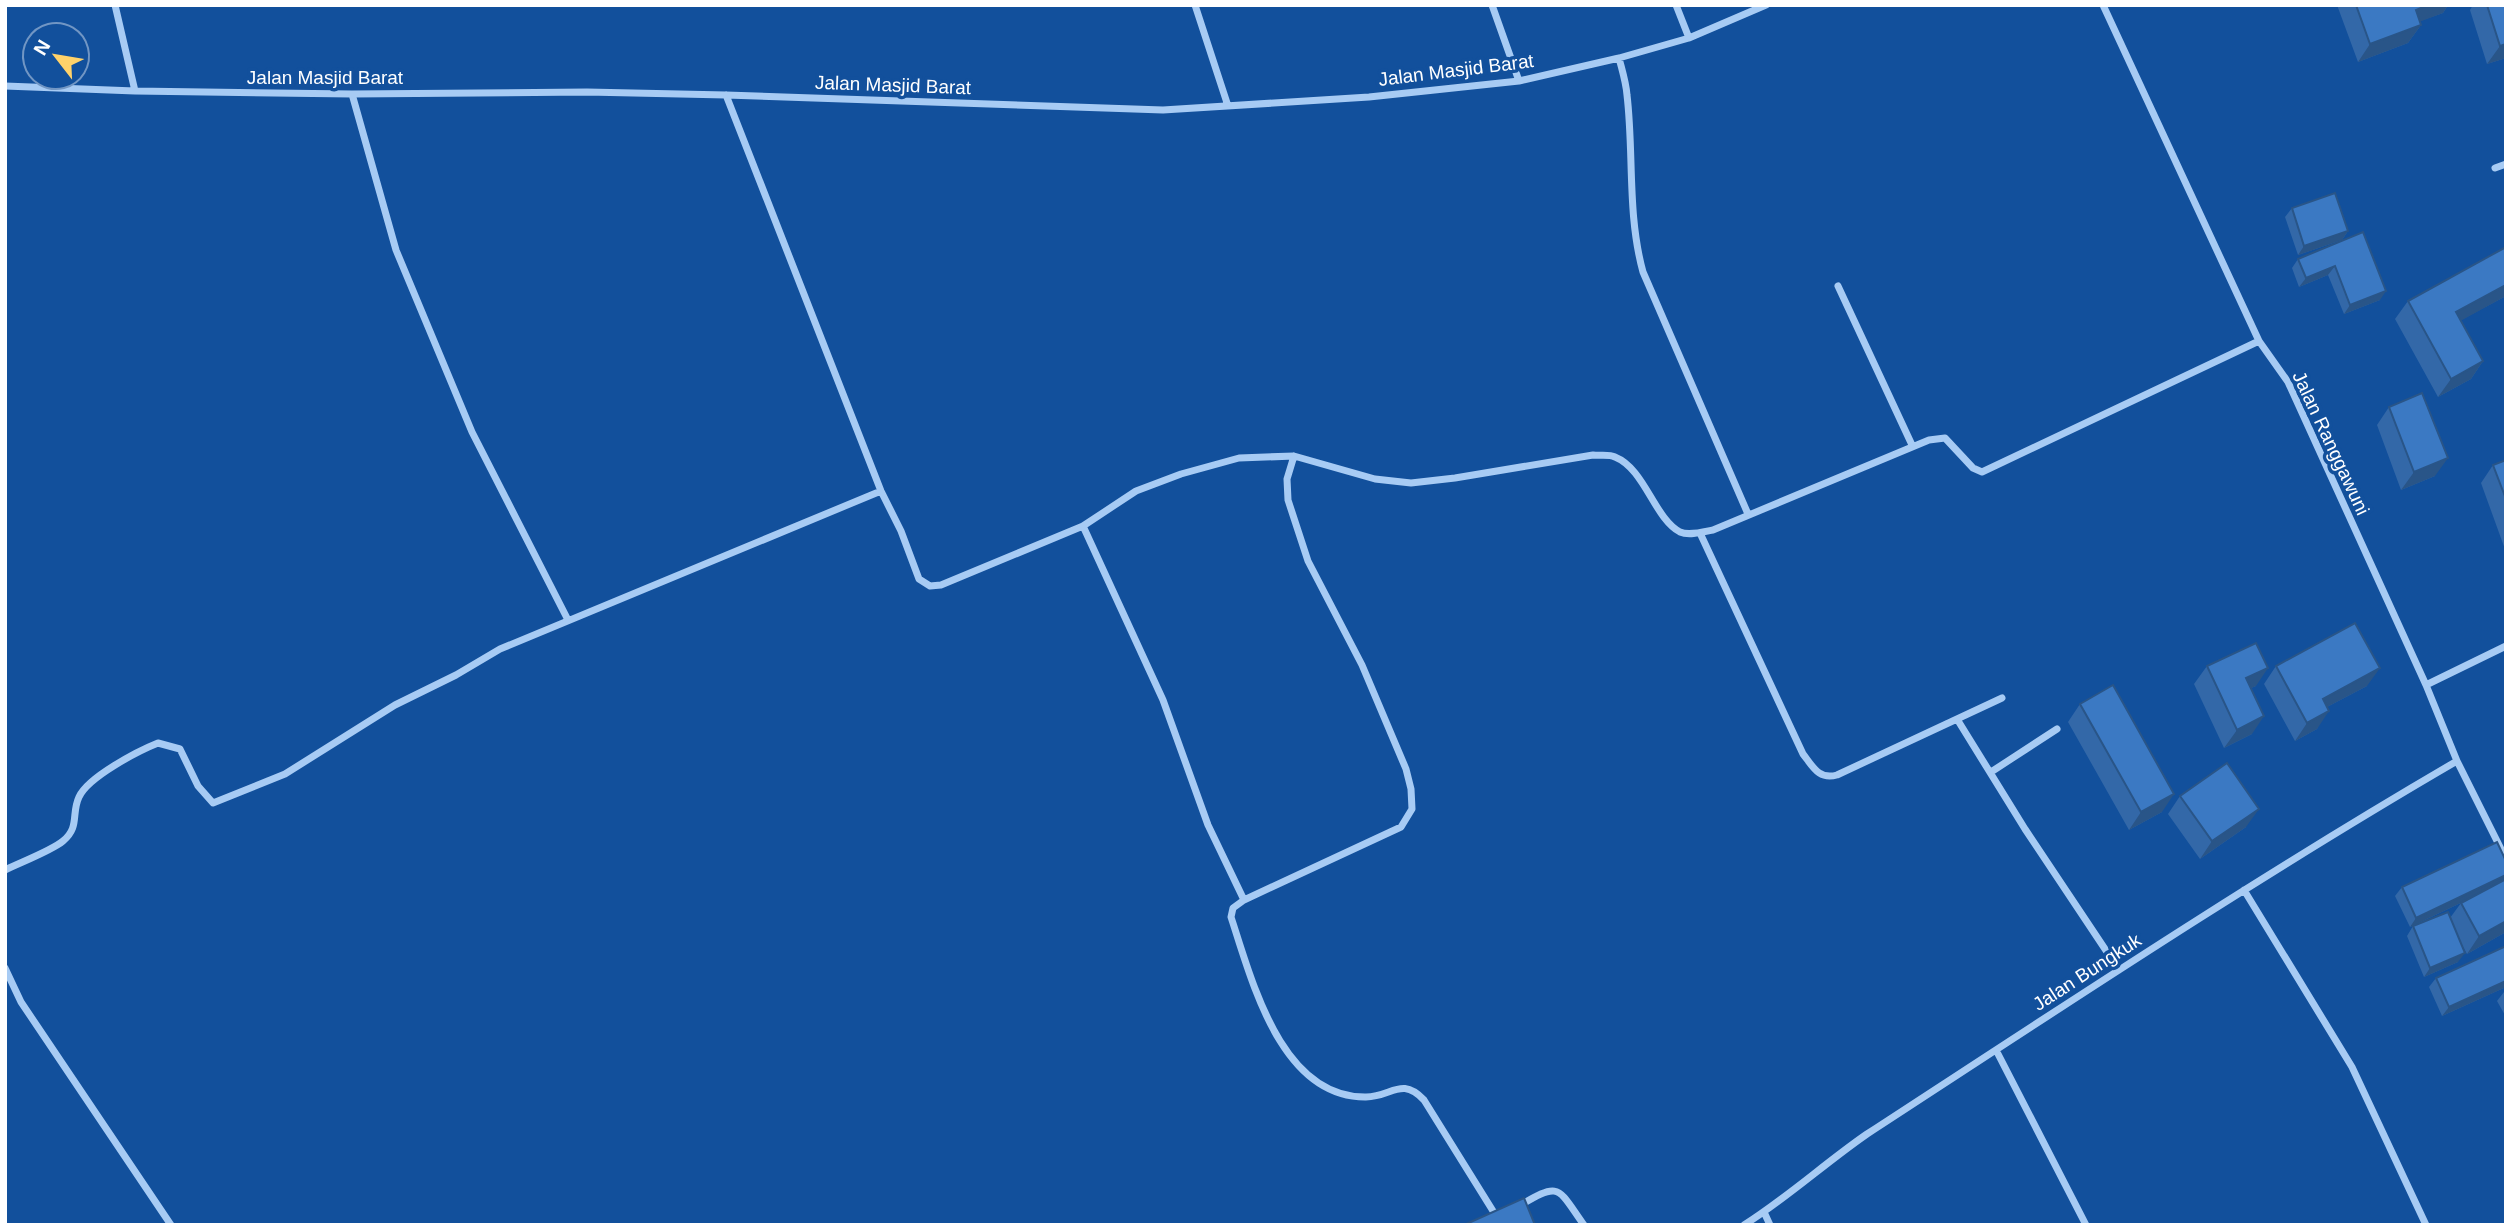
<svg xmlns="http://www.w3.org/2000/svg" width="2511" height="1230" viewBox="0 0 2511 1230" font-family="Arial,sans-serif">
  <style>
    .lines { fill: none; stroke-linecap: round; stroke-linejoin: round }
    .street { stroke: #a7cbf4; stroke-width: 7 }
    .wall { fill: #3368a8 }
    .shaded-wall { fill: #295588 }
    .building { fill: #3b79c3; stroke: #295588; stroke-width: 2 }
    .labels { text-anchor: middle; dominant-baseline: central; stroke-width: 7; stroke-linejoin: round; paint-order: stroke }
    .street-label { font-size: 19px; fill: #fff; stroke: #12509c }
  </style>
  <rect width="100%" height="100%" fill="#12509c"/>
  <g class="lines">
    <path class="street" d="M115,5L135,91
      M1195,5L1228,106
      M1492,5L1519,81
      M1676,5L1689,38
      M2103,5L2259,341L2288,382L2426,685L2457,761L2506,859
      M1619,58C1622,70 1626,82 1627,95C1634,154 1627,214 1643,272L1748,514
      M5,86L135,91L352,94L587,92L726,95L1163,110L1369,97L1519,81L1619,58L1689,38L1766,5
      M352,94L396,250L472,432L568,620
      M726,95L881,491L901,531L919,579L930,586L941,585L1083,526L1136,491L1181,474L1239,458L1294,456L1375,479L1411,483L1455,478L1593,455C1600,456 1609,454 1615,457C1645,469 1654,518 1680,532C1689,536 1703,532 1713,530L1929,440L1945,438L1973,468L1982,472L2259,341
      M2495,168L2506,164
      M1838,286L1912,445
      M1083,526L1163,700L1208,825L1244,900L1401,827L1412,809L1411,789L1406,769L1362,665L1308,561L1288,500L1287,479L1294,456
      M1700,533L1803,754C1813,767 1819,780 1837,775L2002,698
      M2426,685L2506,646
      M1957,719L2025,829L2119,970
      M1991,772L2057,729
      M5,870C21,862 51,851 63,841C80,827 71,814 79,797C88,777 138,751 158,743L180,749L198,786L213,803L285,774L395,705L456,675L500,649L881,491
      M2244,890L2352,1067L2426,1225
      M1244,900L1233,908L1231,917C1252,981 1281,1098 1366,1097C1392,1097 1401,1076 1424,1100L1498,1219L1489,1225
      M5,968L21,1002L171,1225
      M1996,1050L2086,1225
      M1519,1206C1561,1181 1557,1187 1584,1225
      M1764,1212L1770,1225
      M1744,1225C1787,1198 1825,1163 1867,1134C2062,1007 2256,878 2457,761"/>
  </g>
  <path class="wall" d="M2337,5H2448L2443,13L2420,21L2421,25L2408,43L2358,62Z
    M2473,5H2506V58L2487,64L2470,10Z
    M2292,208L2348,231L2342,240L2298,255L2285,217Z
    M2363,232L2380,300L2344,314L2328,275L2299,287L2292,268L2298,259Z
    M2506,247V296L2461,320L2483,361L2471,379L2438,397L2395,319L2408,301Z
    M2389,407L2435,476L2401,490L2377,425Z
    M2506,460V552L2481,483L2493,465Z
    M2207,666L2256,686L2251,688L2252,734L2224,748L2194,684Z
    M2276,666L2367,686L2327,707L2317,729L2295,741L2264,684Z
    M2080,704L2162,812L2129,830L2068,722Z
    M2180,796L2246,827L2200,859L2168,814Z
    M2506,861V932L2467,954L2459,940L2458,962L2424,977L2407,936L2413,926L2450,918L2461,903L2465,901L2410,927L2395,896L2402,887Z
    M2506,946V987L2442,1016L2429,987L2436,978Z
    M2506,990V1017L2497,1001L2504,992Z"/>
  <path class="shaded-wall" d="M2428,5H2448L2443,13L2403,28L2416,10Z
    M2421,25L2408,43L2358,62L2370,44Z
    M2506,44V58L2487,64L2500,46Z
    M2348,231L2342,240L2298,255L2304,246Z
    M2335,266L2328,275L2299,287L2306,278Z
    M2506,285V296L2444,330L2456,312Z
    M2386,291L2380,300L2344,314L2350,305Z
    M2483,361L2471,379L2438,397L2451,379Z
    M2448,458L2435,476L2401,490L2414,472Z
    M2268,668L2256,686L2234,696L2246,678Z
    M2380,668L2367,686L2310,716L2323,699Z
    M2329,711L2317,729L2295,741L2307,723Z
    M2264,716L2252,734L2224,748L2237,730Z
    M2174,794L2162,812L2129,830L2141,812Z
    M2259,809L2246,827L2200,859L2212,841Z
    M2506,875L2505,882L2410,927L2416,918Z
    M2506,921V932L2467,954L2479,936Z
    M2465,953L2458,962L2424,977L2430,968Z
    M2506,981V987L2442,1016L2449,1007Z"/>
  <path class="building" d="M2356,5H2428L2416,10L2421,25L2370,44Z
    M2487,5H2506V44L2500,46Z
    M2335,193L2348,231L2304,246L2292,208Z
    M2363,232L2386,291L2350,305L2335,266L2306,278L2298,259Z
    M2506,247V285L2456,312L2483,361L2451,379L2408,301Z
    M2422,393L2448,458L2414,472L2389,407Z
    M2506,460V499L2493,465Z
    M2355,623L2380,668L2323,699L2329,711L2307,723L2276,666Z
    M2256,643L2268,668L2246,678L2264,716L2237,730L2207,666Z
    M2113,685L2174,794L2141,812L2080,704Z
    M2227,763L2259,809L2212,841L2180,796Z
    M2497,842L2506,861V875L2416,918L2402,887Z
    M2506,879V921L2479,936L2461,903Z
    M2448,912L2465,953L2430,968L2413,926Z
    M2506,946V981L2449,1007L2436,978Z
    M1524,1198L1535,1225H1464Z"/>
  <g class="labels">
    <g class="street-label">
      <text transform="translate(1456 70) rotate(-7)">Jalan Masjid Barat</text>
      <text x="325" y="77">Jalan Masjid Barat</text>
      <text transform="translate(893 85) rotate(2)">Jalan Masjid Barat</text>
      <text transform="translate(2331 443) rotate(65)">Jalan Ranggawuni</text>
      <text transform="translate(2087 972) rotate(-33)">Jalan Bungkuk</text>
    </g>
  </g>
  <rect width="2511" height="1230" fill="none" stroke="#ffffff" stroke-width="14"/>
  <g transform="translate(56 56) rotate(301)"><circle r="33" fill="#12509c" stroke="#7196c4" stroke-width="2"/>
  <path d="M0-5L12 26L0 18L-12 26Z" fill="#ffd26a"/>
  <text y="-10" font-size="19" font-weight="bold" text-anchor="middle" fill="#ffffff">N</text>
  </g>
</svg>
